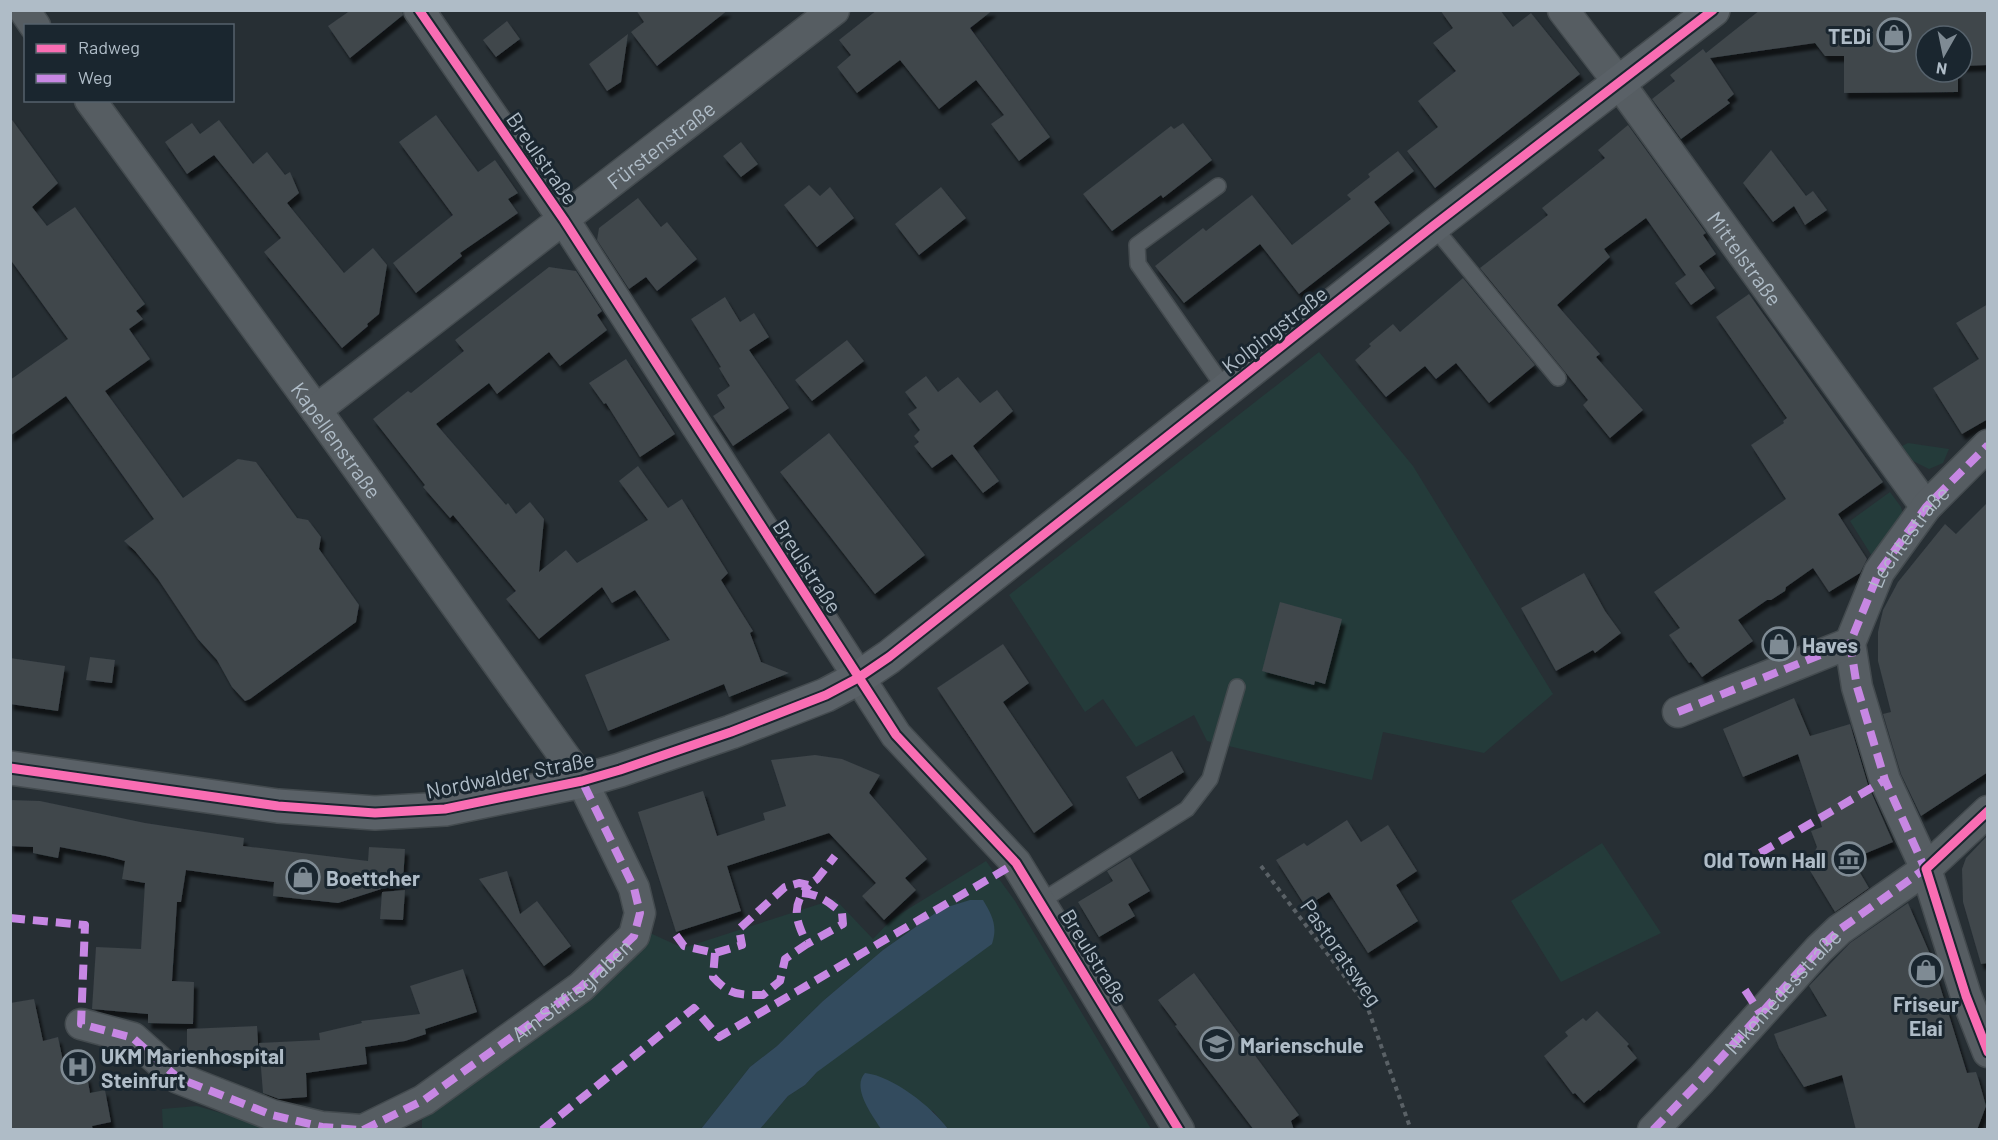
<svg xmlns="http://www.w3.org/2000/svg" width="1998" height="1140" viewBox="0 0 1998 1140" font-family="Barlow,sans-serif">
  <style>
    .green { fill: #243b3a }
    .water { fill: #334b5e }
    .building { fill: #3f464b; filter: url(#shadow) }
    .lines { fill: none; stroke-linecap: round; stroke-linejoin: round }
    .lane-casing { stroke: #444b4f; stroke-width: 18 }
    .street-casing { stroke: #444b4f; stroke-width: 33 }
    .secondary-casing { stroke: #444b4f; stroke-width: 36 }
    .path { stroke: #5a6166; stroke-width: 4; stroke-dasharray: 4.5 4.5; stroke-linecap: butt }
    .lane { stroke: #565d62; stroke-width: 15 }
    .street { stroke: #565d62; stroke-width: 30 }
    .secondary { stroke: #5a6167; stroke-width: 33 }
    .quiet { stroke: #c787e3; stroke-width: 8; stroke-dasharray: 15 8; stroke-linecap: butt }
    .cycleway-casing { stroke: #1a262f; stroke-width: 13 }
    .cycleway { stroke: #f96db3; stroke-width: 9 }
    .labels { text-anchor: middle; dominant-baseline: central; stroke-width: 6; stroke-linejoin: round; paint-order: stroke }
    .poi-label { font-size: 21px; font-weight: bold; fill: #afbcc7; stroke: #1a262f; text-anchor: start }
    .street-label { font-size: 21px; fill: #afbcc7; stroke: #1a262f }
  </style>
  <defs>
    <filter id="shadow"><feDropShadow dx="3.5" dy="6" stdDeviation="1.5" flood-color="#0009"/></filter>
  </defs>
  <rect width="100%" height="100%" fill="#272f34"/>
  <path class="green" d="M1319,352L1413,466L1553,694L1484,753L1383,732L1372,780L1207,741L1194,715L1136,747L1103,699L1085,712L1009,595Z
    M1908,443L1949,449L1943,463L1929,469L1913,461L1902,446Z
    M1890,492L1901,507L1905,522L1875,561L1850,521Z
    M1602,843L1661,933L1561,982L1511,901Z
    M986,861L1015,901L1151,1129H948L933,1111L867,1106L881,1129H760L788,1096L805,1085L817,1072L941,909L883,950L823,1001L777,1046L750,1067L701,1129L422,1130V1120L429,1112L650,933L683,948L835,899L873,939L892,919Z
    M197,1106L276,1129H163L162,1109Z"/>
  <path class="water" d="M970,900H983C992,915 998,926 992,944L817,1072L805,1085L788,1096L760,1129H701L750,1067L777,1046L823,1001L883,950L941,909Z
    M865,1073C893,1076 932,1107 948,1129H881C873,1116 851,1088 865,1073Z"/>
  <path class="building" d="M351,10H402L403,15L350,58L328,26Z
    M636,10H728L657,66L631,32L644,22Z
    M877,10H993L970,28L1050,137L1019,161L991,124L1004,115L976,80L939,109L900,60L857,93L837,67L851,55L839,40Z
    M1440,10H1500L1513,27L1531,13L1580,74L1435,188L1407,151L1438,127L1418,101L1456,71L1433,43L1453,28Z
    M1760,10H1988V65L1962,66V36H1926V72H1958V92L1844,93V56H1825L1815,43L1710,58L1734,94L1727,100L1730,103L1681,139L1652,99L1675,81L1670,75L1703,49L1706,53Z
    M507,21L520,39L496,57L483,40Z
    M628,34L621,82L607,91L589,64Z
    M436,115L478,172L495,160L518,193L508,199L518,213L460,253L462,256L416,293L393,263L453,215L399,142Z
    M10,117L58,183L32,207L47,226L75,207L145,304L136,311L143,319L129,329L150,359L105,391L183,498L238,459L256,462L297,518L308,520L321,537L319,549L359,605L356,622L250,699L245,701L232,687L217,660L198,639L158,579L135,551L124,541L154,519L66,396L10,436V380L68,339L10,259Z
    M219,120L253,164L267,152L285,175L290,172L299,193L287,203L344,273L373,248L387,265L379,314L367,324L368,326L342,348L264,252L281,238L214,155L187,174L165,142L192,123L200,134Z
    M1183,123L1212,160L1163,198L1161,195L1112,231L1083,194L1171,126L1174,129Z
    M1628,125L1706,233L1703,235L1716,254L1699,266L1715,288L1691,305L1675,283L1686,275L1646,218L1604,249L1610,257L1557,305L1600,354L1596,357L1643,410L1610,438L1583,405L1588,400L1480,268L1548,215L1542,208L1605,158L1598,150Z
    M741,142L758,164L741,177L723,156Z
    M1771,150L1806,196L1813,191L1827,210L1805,225L1794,206L1773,222L1743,183Z
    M1398,151L1414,171L1374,202L1390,223L1299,294L1260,244L1184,303L1155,266L1203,228L1206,231L1252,195L1292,245L1351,199L1347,195L1370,177L1368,174Z
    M809,185L820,196L830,187L854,218L817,247L784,205Z
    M941,187L966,218L919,255L895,224Z
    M638,198L661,227L667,222L697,259L657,291L646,277L629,289L597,240L599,228Z
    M549,267L576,271L602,311L597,315L607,330L560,366L549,352L497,394L489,383L436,424L506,505L508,503L516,514L530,502L544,519L539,572L566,550L577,563L648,520L619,481L638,466L668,508L682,499L728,573L721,580L753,631L750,633L761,662L789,673L729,697L724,684L608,731L585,675L670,640L635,590L612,603L602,587L539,639L506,599L516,591L453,515L450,518L423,487L425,485L373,419L408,391L411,393L464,351L455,340Z
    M1463,278L1535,365L1489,403L1456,363L1436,379L1425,366L1386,397L1355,360L1371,346L1369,344L1393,324L1400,332Z
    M1749,294L1883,482L1838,514L1867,559L1860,573L1829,592L1813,568L1786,587L1785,591L1771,600H1767L1738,620L1753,641L1702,677L1691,662L1689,663L1669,635L1680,628L1654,592L1786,499L1751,445L1784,423L1783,421L1787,418L1716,317Z
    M725,297L740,322L754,313L769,337L749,350L789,408L733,446L713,416L725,408L717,395L730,386L719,368L721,367L691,319Z
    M1988,304V419L1962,434L1933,388L1979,359L1956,323Z
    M847,340L864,361L812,401L795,380Z
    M626,359L675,434L640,457L606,403L604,404L589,383Z
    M926,376L938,392L958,377L980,403L997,390L1013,411L973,446L999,481L983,493L952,454L932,468L914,446L919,442L914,436L920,430L908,414L917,408L905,392Z
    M829,433L925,555L875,594L780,472Z
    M1988,502V772L1921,816L1901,774L1883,714L1891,712L1878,661V632L1883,610L1898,582L1945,524L1956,534Z
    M1584,573L1605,611L1621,633L1595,653L1593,650L1556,671L1521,608Z
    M1280,602L1342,619L1325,684L1315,681L1314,685L1262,671Z
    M1003,644L1029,683L1003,702L1073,805L1034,833L937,688Z
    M90,657L115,660L112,683L86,680Z
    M10,658L65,666L58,711L10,704Z
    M1794,698L1810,736L1850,724L1868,785L1893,842L1852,859L1869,888L1835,912L1809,869L1820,863L1815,851L1817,847L1811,831L1822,827L1798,754L1743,777L1723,729Z
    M1172,751L1184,772L1139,799L1126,777Z
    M815,755L842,759L880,775L869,793L927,859L905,878L916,890L884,920L862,896L876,883L829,833L727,866L741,911L676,932L638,812L703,791L717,836L765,820L763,813L786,806L771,760Z
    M10,800L40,801L145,823L244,838L243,846L368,861L369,847L405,849L403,882L338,903L273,896L274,882L186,870L181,902H177L172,981L194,982L193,1024L148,1023V1014L92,1009L96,947L141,949L145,883L122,879L125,861L106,856L60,847L58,858L33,853V847L10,846Z
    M1347,820L1361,842L1388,825L1417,871L1396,885L1418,921L1368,953L1329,892L1306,907L1276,860L1304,843L1307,846Z
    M1988,835V963L1981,964L1963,902L1962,869L1966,858Z
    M1130,857L1150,891L1128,904L1135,916L1099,937L1078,902L1113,881L1107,871Z
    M507,871L520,914L537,901L571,946L544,966L479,879Z
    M405,890L403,920L380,919L382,892Z
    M1908,903L1930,954L1967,1073L1976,1072L1979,1081L1986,1106L1977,1130H1856L1842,1075L1804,1087L1779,1048L1774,1034L1827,1016L1809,986L1850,943Z
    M463,969L477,1012L425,1029L426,1034L405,1041L365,1047L367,1064L306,1073L307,1097L279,1099L263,1093L259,1043L320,1040L319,1033L362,1023L361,1021L420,1014L410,986Z
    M1194,973L1299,1115L1291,1121L1294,1130H1254L1175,1026L1177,1025L1158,1000Z
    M34,999L43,1041L58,1037L67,1080L87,1076L90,1093L105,1090L111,1122L92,1126L93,1130H10V1003Z
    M1597,1011L1629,1044L1627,1046L1637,1058L1600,1091L1599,1090L1584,1103L1575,1093L1573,1094L1544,1056L1568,1036L1565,1032L1583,1018L1586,1021Z
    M257,1026L259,1059L225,1060V1055L187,1054V1029Z"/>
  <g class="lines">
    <defs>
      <path id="lane" d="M1218,186L1137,245L1138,264L1226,390
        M1433,226L1558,378
        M1040,902L1187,809L1210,779L1237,687"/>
      <g id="street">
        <path d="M24,10L35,26"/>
        <path d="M419,10L564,220L896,735L1016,863L1179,1130"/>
        <path id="s1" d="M1563,10L1619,83L1926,507"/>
        <path id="s2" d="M90,100L316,410L582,781L634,888L640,913L634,936L581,987L424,1100L363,1130"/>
        <path id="s3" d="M316,410L834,10"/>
        <path d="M1988,445L1926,507L1879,572L1850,643L1857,687L1885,780L1926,869L1966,996L1988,1052"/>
        <path d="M1678,712L1850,643"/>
        <path d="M81,1024L133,1038L178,1078L272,1115L322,1127L361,1130"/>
        <path id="s4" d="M1653,1130L1701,1080L1819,949L1839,930L1926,869L1988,811"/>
      </g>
      <path id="secondary" d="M10,768L278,806L375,813L445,809L582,781L620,770L731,732L826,695L858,678L889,657L1433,226L1713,10"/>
    </defs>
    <use href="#lane" class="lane-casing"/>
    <use href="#street" class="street-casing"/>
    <use href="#secondary" class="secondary-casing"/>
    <path class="path" d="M1261,866L1367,1006L1411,1130"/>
    <use href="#lane" class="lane"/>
    <use href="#street" class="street"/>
    <use href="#secondary" class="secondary"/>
    <g class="quiet">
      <path d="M1678,712L1850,643"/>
      <path d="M1760,853L1885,780"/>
      <path id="s5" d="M1927,873L1885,780L1857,687L1850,643L1879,572L1926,507L1988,445"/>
      <path d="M802,893C819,894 829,902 842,913L843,924L807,944"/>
      <path d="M10,918L85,925L81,1024L133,1038L178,1078L272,1115L322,1127L361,1130"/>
      <path d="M676,935L684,946L715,953L742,945L739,929L785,887L799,883L809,885L817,879L835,856"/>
      <path d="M715,953L713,977C730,996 740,995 763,995L780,981L785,959L807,944C796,920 790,907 809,885"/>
      <path d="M1745,990L1760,1013"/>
      <path id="s6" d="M363,1130L424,1100L581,987L634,936L640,913L634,888L582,781"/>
      <path d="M542,1130L694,1008L719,1037L1016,863"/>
      <path d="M1653,1130L1701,1080L1819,949L1839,930L1929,866"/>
    </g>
    <defs>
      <path id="cycleway" d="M419,10L564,220L896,735L1016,863L1179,1130
        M10,768L278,806L375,813L445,809L582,781L620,770L731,732L826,695L858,678L889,657L1433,226L1713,10
        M1988,811L1926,869L1966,996L1988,1052"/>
    </defs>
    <use href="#cycleway" class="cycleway-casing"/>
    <use href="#cycleway" class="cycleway"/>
  </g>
  <defs>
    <symbol id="shop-ring" viewBox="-11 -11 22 22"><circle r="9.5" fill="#1a262f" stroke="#7f8b94" stroke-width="1.5"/><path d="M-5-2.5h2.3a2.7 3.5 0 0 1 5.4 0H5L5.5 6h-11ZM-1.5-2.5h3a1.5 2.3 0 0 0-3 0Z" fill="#7f8b94"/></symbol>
    <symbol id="museum-ring" viewBox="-11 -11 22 22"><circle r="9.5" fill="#1a262f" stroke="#7f8b94" stroke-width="1.5"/><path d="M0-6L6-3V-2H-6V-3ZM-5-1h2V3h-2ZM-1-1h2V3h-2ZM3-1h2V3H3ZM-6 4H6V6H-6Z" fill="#7f8b94"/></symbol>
    <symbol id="school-ring" viewBox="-11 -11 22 22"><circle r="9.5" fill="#1a262f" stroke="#7f8b94" stroke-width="1.5"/><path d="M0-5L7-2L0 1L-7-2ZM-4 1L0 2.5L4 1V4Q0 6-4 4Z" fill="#7f8b94"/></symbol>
    <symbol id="hospital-ring" viewBox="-11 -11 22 22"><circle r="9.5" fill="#1a262f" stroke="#7f8b94" stroke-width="1.5"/><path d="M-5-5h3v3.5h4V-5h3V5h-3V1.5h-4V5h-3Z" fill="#7f8b94"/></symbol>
  </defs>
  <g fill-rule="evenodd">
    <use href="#shop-ring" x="1875" y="16" width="38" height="38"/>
    <use href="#shop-ring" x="1760" y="625" width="38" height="38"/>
    <use href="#museum-ring" x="1830" y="840" width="38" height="38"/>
    <use href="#shop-ring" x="284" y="858" width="38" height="38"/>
    <use href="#shop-ring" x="1907" y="951" width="38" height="38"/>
    <use href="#school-ring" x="1198" y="1025" width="38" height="38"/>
    <use href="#hospital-ring" x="59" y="1048" width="38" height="38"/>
  </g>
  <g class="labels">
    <g class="poi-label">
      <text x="1871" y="35" text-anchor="end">TEDi</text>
      <text x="1802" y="644">Haves</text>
      <text x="1826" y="859" text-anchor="end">Old Town Hall</text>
      <text x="326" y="877">Boettcher</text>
      <text x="1926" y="1003" text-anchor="middle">Friseur<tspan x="1926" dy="24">Elai</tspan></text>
      <text x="1240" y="1044">Marienschule</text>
      <text x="101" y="1055">UKM Marienhospital<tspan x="101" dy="24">Steinfurt</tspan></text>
    </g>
    <g class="street-label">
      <text stroke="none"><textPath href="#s3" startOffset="435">Fürstenstraße</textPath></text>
      <text transform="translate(543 158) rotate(55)">Breulstraße</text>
      <text stroke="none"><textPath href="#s1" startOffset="308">Mittelstraße</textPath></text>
      <text transform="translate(1274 329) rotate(-38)">Kolpingstraße</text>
      <text stroke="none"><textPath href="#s2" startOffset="420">Kapellenstraße</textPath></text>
      <text stroke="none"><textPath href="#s5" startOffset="366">Lechtestraße</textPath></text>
      <text transform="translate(808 566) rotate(57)">Breulstraße</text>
      <text transform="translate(510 774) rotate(-11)">Nordwalder Straße</text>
      <text transform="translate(1342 952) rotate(55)">Pastoratsweg</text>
      <text transform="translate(1095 956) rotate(58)">Breulstraße</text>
      <text stroke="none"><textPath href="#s6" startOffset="252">Am Stiftsgraben</textPath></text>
      <text stroke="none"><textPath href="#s4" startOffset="190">Nikomedesstraße</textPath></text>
    </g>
  </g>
  <rect width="1998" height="1140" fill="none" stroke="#afbcc7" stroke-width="24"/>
  <rect x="24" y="24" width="210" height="78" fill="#1a262f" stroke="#56626c" stroke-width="1.5"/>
  <rect x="36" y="44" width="30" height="9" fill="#f96db3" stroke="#56626c" stroke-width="1.5"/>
  <text x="78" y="54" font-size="18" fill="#afbcc7">Radweg</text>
  <rect x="36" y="74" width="30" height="9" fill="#c787e3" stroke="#56626c" stroke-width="1.5"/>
  <text x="78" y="84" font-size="18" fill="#afbcc7">Weg</text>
  <g transform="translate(1944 54) rotate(189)"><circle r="28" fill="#1a262f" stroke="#56626c" stroke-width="1.5"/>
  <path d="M0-4.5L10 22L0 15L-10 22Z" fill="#7f8b94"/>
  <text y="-9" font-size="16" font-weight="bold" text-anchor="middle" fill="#afbcc7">N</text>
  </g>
</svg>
